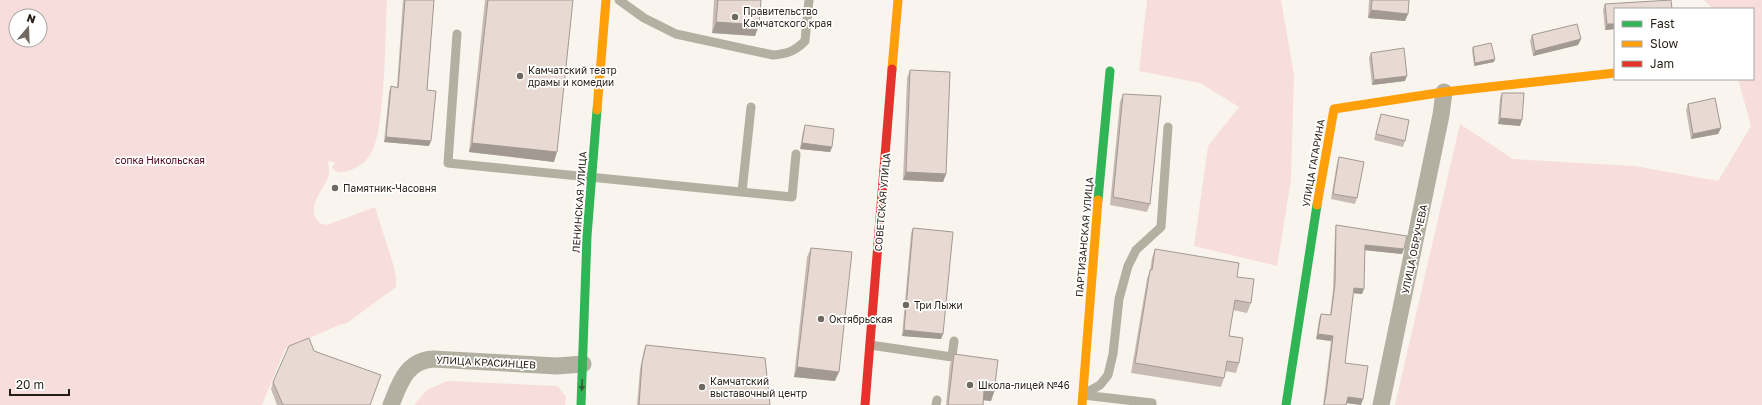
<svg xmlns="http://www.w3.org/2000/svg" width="1762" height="405" viewBox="0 0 1762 405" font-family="'Golos Text',sans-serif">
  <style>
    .green { fill: #f7dedd; fill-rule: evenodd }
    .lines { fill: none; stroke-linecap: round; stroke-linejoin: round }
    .lane { stroke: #b3b0a1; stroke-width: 9 }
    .street { stroke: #b3b0a1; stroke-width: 17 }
    .fast { stroke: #30b455; stroke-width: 9 }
    .slow { stroke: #ff9f0a; stroke-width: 9 }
    .jam { stroke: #e5322d; stroke-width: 9 }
    .wall { fill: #c8bbb5 }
    .shaded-wall { fill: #a29993 }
    .building { fill: #e8dad2; stroke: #a29993 }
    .oneway { fill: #2a6231 }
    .poi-dot { fill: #6f6960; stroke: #fff; stroke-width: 1.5 }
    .labels { text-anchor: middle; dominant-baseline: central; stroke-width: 3.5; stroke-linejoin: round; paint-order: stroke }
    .poi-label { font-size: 10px; fill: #251e14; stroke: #fff; text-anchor: start }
    .park-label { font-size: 10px; fill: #520219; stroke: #fff }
    .street-label { font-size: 10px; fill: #251e14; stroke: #fff }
  </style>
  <rect width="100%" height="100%" fill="#f9f4ee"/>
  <path class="green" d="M0,0H387C385,31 386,134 370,155C365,163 357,168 348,171C341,173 336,173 332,167L335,163L330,161L328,162C328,167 330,170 329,174C325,190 304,206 319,223L327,225L375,207L394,267L396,277V287L347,323L339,325L285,349L262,405H0ZM16,16H40V40H16Z
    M1147,0H1281L1294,75L1291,180L1277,266L1194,246L1208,146L1239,107L1200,83L1139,71Z
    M1704,0H1762V405H1395L1460,124L1513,159L1635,166L1718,181L1751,126L1738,79H1753V9H1713Z
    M447,381L558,386L566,397L565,405H414L427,390Z"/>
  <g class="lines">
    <path class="lane" d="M619,0L644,18L676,34L773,55C787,54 795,51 805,41L809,0
      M457,34L448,163L792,197L796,154
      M742,192L751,107
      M870,345L952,357L954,341
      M1084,394L1100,385L1108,375L1113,354L1119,299L1128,266L1136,250L1161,227L1168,127
      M1083,395L1152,403V405
      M936,405L937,400"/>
    <path class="street" d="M391,405C400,383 406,361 433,359L557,366L583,364
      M1381,405L1441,115L1444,92"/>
    <path class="fast" d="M1098,200L1110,71
      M581,405L587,236L597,110
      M1286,405L1317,205"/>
    <path class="slow" d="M892,69L898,0
      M597,110L606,0
      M1317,205L1334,109L1444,92L1615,73
      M1082,405L1098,200"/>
    <path class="jam" d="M865,405L892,69"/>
  </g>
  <path class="wall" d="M403,0H434L427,90L429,146L384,142L389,92L391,86L397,87Z
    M485,0H573L554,162L469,152Z
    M714,0H761L755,36L712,33Z
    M1369,0H1409L1408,14L1405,21L1368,18Z
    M1605,4L1615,9V29L1605,30L1603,10Z
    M1532,35L1581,39L1578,45L1533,56L1530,41Z
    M1473,47L1494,62L1474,66L1472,50Z
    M1371,53L1405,81L1372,85L1369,58Z
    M910,70L946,174L943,182L903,180L907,78Z
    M1502,93L1520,126L1498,124L1500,98Z
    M1123,94L1150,204L1147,212L1110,205L1120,102Z
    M1688,104L1721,128L1718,134L1691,139L1686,110Z
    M1381,114L1405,141L1403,147L1374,140L1379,120Z
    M805,125L832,147L830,152L800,149L803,131Z
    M1339,157L1357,198L1355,204L1331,199L1337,163Z
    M1336,225L1402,254L1365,250L1362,294L1353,293L1345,363L1361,405L1347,403L1346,405H1323L1331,341L1316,339L1319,319L1321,314L1330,315L1333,290L1335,230Z
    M913,228L943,334L941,339L902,336L911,233Z
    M811,248L835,381L794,377L807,257Z
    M1155,249L1237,277L1251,303L1247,313L1233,310L1229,336L1239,363L1236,373L1225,371L1224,378L1221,387L1131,373L1147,279L1150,271L1152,258Z
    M646,345L770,405H637L640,369L644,350Z
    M954,354L994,392L991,401L983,400V405H946L950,364Z
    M273,382L370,405H277L271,389Z"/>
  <path class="shaded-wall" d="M1371,10L1408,14L1405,21L1368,18Z
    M716,22L759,25L755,36L712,33Z
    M1607,24H1615V29L1605,30Z
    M1581,39L1578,45L1533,56L1535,51Z
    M1495,59L1494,62L1474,66L1475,63Z
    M1407,76L1405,81L1372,85L1374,80Z
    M1500,118L1522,120L1520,126L1498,124Z
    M1721,128L1718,134L1691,139L1693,134Z
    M386,137L431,141L429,146L384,142Z
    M472,143L557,152L554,162L469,152Z
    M802,143L832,147L830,152L800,149Z
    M906,172L946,174L943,182L903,180Z
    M1365,245L1404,249L1402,254L1363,250Z
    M1354,288L1364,289L1362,294L1352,293Z
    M904,330L943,334L941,339L902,336Z
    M1318,334L1333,336L1331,341L1316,339Z
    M797,367L839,372L835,381L794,377Z
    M984,391L994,392L991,401L981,400Z
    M1348,397L1363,399L1361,405L1346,403Z"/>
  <path class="building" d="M405,0H434L427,90L436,91L431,141L386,137L391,86L398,88Z
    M488,0H573L557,152L472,143Z
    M718,0H761L759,25L716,22Z
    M1372,0H1409L1408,14L1371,10Z
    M1671,0L1672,9H1615V24H1607L1605,4Z
    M1577,24L1581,39L1535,51L1532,35Z
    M1491,43L1495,59L1475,63L1473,47Z
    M1404,48L1407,76L1374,80L1371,53Z
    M910,70L950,72L946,174L906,172Z
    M1502,93H1524L1522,120L1500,118Z
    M1123,94L1161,96L1150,204L1113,197Z
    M1715,98L1721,128L1693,134L1688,104Z
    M1381,114L1409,120L1405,141L1376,134Z
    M805,125L834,129L832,147L802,143Z
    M1339,157L1364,162L1357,198L1333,194Z
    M1336,225L1407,236L1404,249L1365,245L1364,289L1354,288L1345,363L1368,366L1363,399L1348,397L1346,405H1324L1326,394L1333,336L1318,334L1321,314L1331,315L1335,284Z
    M913,228L953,232L943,334L904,330Z
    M811,248L852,252L839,372L797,367Z
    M1155,249L1239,263L1237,277L1254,279L1251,303L1235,300L1229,336L1243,338L1239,363L1227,361L1224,378L1135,363L1150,270H1152Z
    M309,338L314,351L381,375L370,405H283L273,382L289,346Z
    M646,345L765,358L770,405H639L642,363Z
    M954,354L998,360L994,392L984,391L983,405H948Z"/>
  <defs><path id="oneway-solid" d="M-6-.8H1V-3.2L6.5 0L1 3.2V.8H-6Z"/></defs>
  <use class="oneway" href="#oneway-solid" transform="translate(582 385) rotate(93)"/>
  <g class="poi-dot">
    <circle cx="735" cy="17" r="4"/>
    <circle cx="520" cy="76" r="4"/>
    <circle cx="335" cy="188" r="4"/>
    <circle cx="906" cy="305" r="4"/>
    <circle cx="821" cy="319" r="4"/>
    <circle cx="970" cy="385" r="4"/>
    <circle cx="702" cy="387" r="4"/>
  </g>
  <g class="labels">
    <g class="poi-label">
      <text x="743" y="11">Правительство<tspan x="743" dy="12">Камчатского края</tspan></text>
      <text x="528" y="70">Камчатский театр<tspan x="528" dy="12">драмы и комедии</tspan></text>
      <text x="343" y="188">Памятник-Часовня</text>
      <text x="914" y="305">Три Лыжи</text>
      <text x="829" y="319">Октябрьская</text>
      <text x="710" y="381">Камчатский<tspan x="710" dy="12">выставочный центр</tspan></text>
      <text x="978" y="385">Школа-лицей №46</text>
    </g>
    <g class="park-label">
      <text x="160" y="160">сопка Никольская</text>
    </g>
    <g class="street-label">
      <text transform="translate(1313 163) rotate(-80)">УЛИЦА ГАГАРИНА</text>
      <text transform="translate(579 202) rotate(-86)">ЛЕНИНСКАЯ УЛИЦА</text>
      <text transform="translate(882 202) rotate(-85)">СОВЕТСКАЯ УЛИЦА</text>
      <text transform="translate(1084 237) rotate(-85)">ПАРТИЗАНСКАЯ УЛИЦА</text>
      <text transform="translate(1414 249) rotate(-78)">УЛИЦА ОБРУЧЕВА</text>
      <text transform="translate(486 362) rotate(3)">УЛИЦА КРАСИНЦЕВ</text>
    </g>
  </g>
  <rect x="1614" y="8" width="140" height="72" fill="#ffffff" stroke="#a8a5a1"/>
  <rect x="1622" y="21" width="20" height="6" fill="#30b455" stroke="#a8a5a1"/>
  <text x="1650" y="28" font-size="12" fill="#251e14">Fast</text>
  <rect x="1622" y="41" width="20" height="6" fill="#ff9f0a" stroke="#a8a5a1"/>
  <text x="1650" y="48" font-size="12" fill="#251e14">Slow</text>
  <rect x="1622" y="61" width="20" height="6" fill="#e5322d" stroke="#a8a5a1"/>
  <text x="1650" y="68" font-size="12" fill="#251e14">Jam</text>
  <g transform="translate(28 28) rotate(19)"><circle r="19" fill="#ffffff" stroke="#a8a5a1"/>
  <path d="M0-3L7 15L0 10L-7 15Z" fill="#6f6960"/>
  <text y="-6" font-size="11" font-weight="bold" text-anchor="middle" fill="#251e14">N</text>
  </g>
  <path d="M10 389v6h59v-6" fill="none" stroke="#251e14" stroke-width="2"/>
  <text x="16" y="389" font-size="12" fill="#251e14" stroke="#ffffff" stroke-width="3" paint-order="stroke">20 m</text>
</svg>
